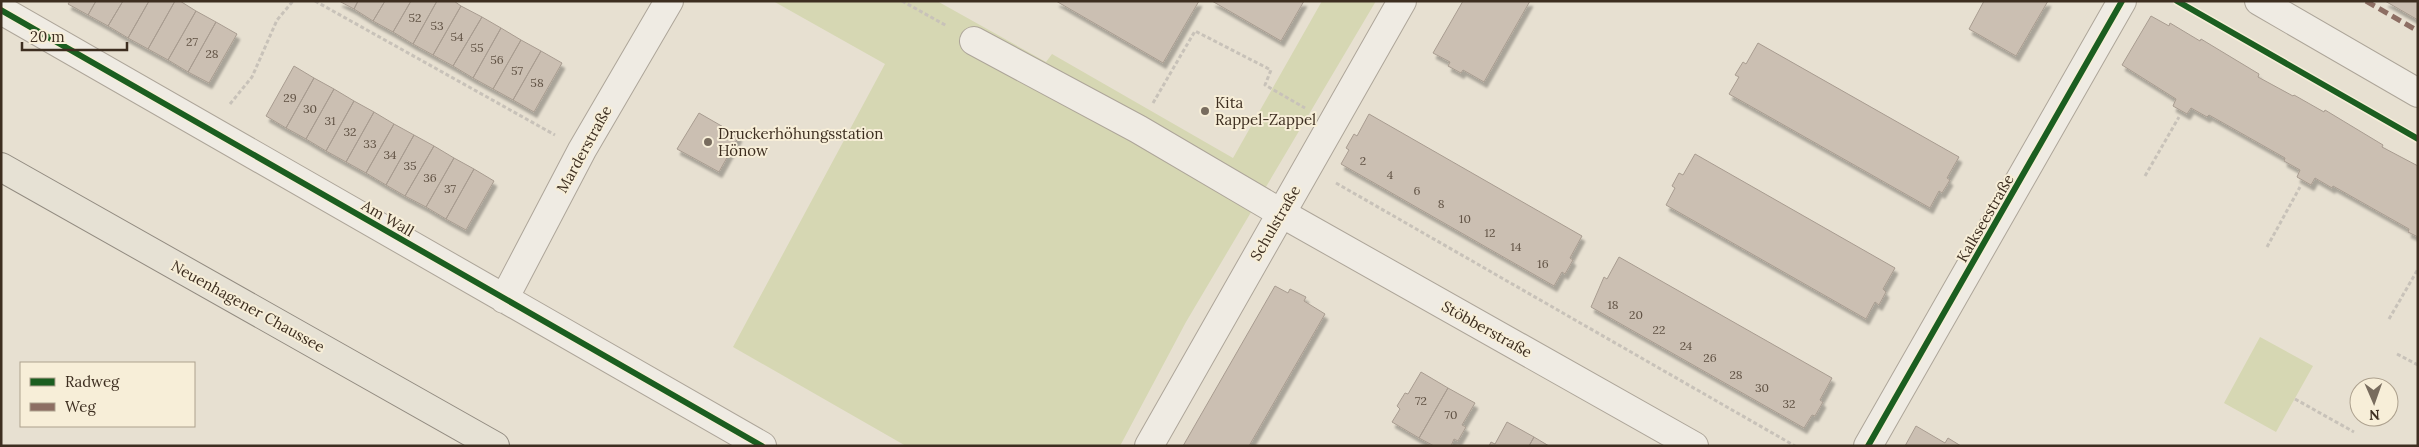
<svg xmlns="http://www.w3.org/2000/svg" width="2419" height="447" viewBox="0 0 2419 447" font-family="Lora,serif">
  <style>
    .green { fill: #d6d7b3 }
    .building { fill: #cbbfb2; stroke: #a89c90; filter: url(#shadow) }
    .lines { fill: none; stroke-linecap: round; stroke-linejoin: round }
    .minor-casing { stroke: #ada599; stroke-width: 30 }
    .major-casing { stroke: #928b80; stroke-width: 30 }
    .path { stroke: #c8c2b9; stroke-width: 3; stroke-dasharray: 4 2.5; stroke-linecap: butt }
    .minor { stroke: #efebe3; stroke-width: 28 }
    .major { stroke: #e6e1d4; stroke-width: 28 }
    .quiet { stroke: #8d6e63; stroke-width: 5; stroke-dasharray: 10 5; stroke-linecap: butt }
    .cycleway-casing { stroke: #f7eed8; stroke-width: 9 }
    .cycleway { stroke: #1b5e20; stroke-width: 6 }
    .poi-dot { fill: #786c5e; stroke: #f7eed8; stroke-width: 2 }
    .labels { text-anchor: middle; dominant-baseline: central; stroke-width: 4; stroke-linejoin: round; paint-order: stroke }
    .number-label { font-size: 12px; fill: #605244 }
    .poi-label { font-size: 15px; fill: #3d2e20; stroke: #f7eed8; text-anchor: start }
    .street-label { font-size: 15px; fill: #3d2e20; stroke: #f7eed8 }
  </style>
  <defs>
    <filter id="shadow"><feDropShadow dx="3" dy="5.5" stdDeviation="1" flood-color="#0004"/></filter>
  </defs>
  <rect width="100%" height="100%" fill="#e7e0d1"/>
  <path class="green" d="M773,1H937L1046,62L1052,54L1233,158L1322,1H1376L1186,322L1120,446H906L733,347L885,64Z
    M2260,337L2313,366L2276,432L2224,403Z"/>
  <path class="building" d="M70,1H96L88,15L68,4Z
    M96,1H123L108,26L88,15Z
    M123,1H149L128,38L108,26Z
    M149,1H175L148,49L128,38Z
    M175,1H180L196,11L168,60L148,49Z
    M339,1H358L354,9Z
    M358,1H385L373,21L354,9Z
    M385,1H411L393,32L373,21Z
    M411,1H437L413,44L393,32Z
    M437,1H454L461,6L433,55L413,44Z
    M1056,1H1199L1163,63Z
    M1212,1H1304L1281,41Z
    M1463,1H1530L1484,82L1463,70L1461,73L1448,66L1450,62L1433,53Z
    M1984,1H2048L2016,56L1969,29Z
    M2385,1H2418V20Z
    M461,6L482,17L453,66L433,55Z
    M196,11L216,22L188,72L168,60Z
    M2151,16L2169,26L2170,23L2200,41L2201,39L2259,74L2258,77L2293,96L2294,95L2324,112L2325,110L2383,145L2382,147L2418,166V237L2408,232L2409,229L2333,186L2332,188L2315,178L2311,185L2297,177L2300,170L2284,161L2285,158L2209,115L2207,117L2191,108L2187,114L2173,106L2176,99L2122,65Z
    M482,17L501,28L473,78L453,66Z
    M216,22L237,34L209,83L188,72Z
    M501,28L521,40L493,89L473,78Z
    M521,40L541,51L513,100L493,89Z
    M1758,43L1959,157L1947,178L1950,180L1942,193L1939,191L1930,208L1729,94L1739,77L1735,75L1743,62L1746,64Z
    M541,51L562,63L534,112L513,100Z
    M294,66L314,78L286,128L266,116Z
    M314,78L334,89L306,139L286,128Z
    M334,89L354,101L326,151L306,139Z
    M354,101L374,112L346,162L326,151Z
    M374,112L394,124L366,173L346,162Z
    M699,113L739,136L719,172L677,149Z
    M1369,114L1582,236L1570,258L1573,260L1565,274L1562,272L1554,286L1341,164L1349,150L1346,148L1354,134L1357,136Z
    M394,124L414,135L386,185L366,173Z
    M414,135L434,146L405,196L386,185Z
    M434,146L454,158L426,207L405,196Z
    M1695,154L1895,268L1883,289L1886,292L1879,305L1875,302L1866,319L1666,205L1675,188L1672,186L1679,173L1683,175Z
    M454,158L474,169L446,219L426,207Z
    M474,169L494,181L466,230L446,219Z
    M1619,257L1832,378L1820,400L1823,402L1815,416L1812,415L1804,428L1591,307L1604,277L1607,279Z
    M1275,286L1288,293L1290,289L1306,297L1304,301L1325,314L1249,446H1183Z
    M1421,372L1448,388L1419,438L1392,422L1400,409L1397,406L1405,393L1408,394Z
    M1448,388L1475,403L1462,425L1466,427L1458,441L1454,439L1451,446H1434L1419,438Z
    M1507,422L1534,437L1529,446H1489L1491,442L1495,444Z
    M1916,426L1945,443L1948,438L1961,446H1905Z
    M1534,437L1549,446H1529Z"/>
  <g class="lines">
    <defs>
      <path id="minor" d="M2259,1L2418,93
        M1,10L762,446
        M974,41L1138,129L1281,213L1694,446
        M504,299L582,150L669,1
        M1149,446L1402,1
        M1868,446L2122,1"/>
      <path id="major" d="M1,167L495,446"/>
    </defs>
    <use href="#minor" class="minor-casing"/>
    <use href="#major" class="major-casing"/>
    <path class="path" d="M315,1L555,135
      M902,1L947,26
      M1153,103L1195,31L1271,70L1265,85L1305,108
      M230,104L252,77L277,20L293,1
      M2145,176L2179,117
      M1336,183L1795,446
      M2267,247L2300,187
      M2389,319L2418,269
      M2397,354L2418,365
      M2295,399L2354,432"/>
    <use href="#minor" class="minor"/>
    <use href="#major" class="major"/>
    <path class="quiet" d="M2366,1L2418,31"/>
    <defs>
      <path id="cycleway" d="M2177,1L2418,139
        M1,10L762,446
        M1868,446L2122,1"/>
    </defs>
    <use href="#cycleway" class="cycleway-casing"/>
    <use href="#cycleway" class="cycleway"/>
  </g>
  <g class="poi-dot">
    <circle cx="1205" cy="111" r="5"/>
    <circle cx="708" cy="142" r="5"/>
  </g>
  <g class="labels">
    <g class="number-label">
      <text x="415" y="17">52</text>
      <text x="437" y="25">53</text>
      <text x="457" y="36">54</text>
      <text x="192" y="41">27</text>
      <text x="477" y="47">55</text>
      <text x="212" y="53">28</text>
      <text x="497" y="59">56</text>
      <text x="517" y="70">57</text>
      <text x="537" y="82">58</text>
      <text x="290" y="97">29</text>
      <text x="310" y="108">30</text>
      <text x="330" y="120">31</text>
      <text x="350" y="131">32</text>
      <text x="370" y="143">33</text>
      <text x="390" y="154">34</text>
      <text x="1363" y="160">2</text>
      <text x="410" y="165">35</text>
      <text x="1390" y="174">4</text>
      <text x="430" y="177">36</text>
      <text x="450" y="188">37</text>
      <text x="1417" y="190">6</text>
      <text x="1441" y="203">8</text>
      <text x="1465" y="218">10</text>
      <text x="1490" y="232">12</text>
      <text x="1516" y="246">14</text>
      <text x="1543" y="263">16</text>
      <text x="1613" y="304">18</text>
      <text x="1636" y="314">20</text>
      <text x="1659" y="329">22</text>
      <text x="1686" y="345">24</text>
      <text x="1710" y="357">26</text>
      <text x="1736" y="374">28</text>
      <text x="1762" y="387">30</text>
      <text x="1421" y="400">72</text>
      <text x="1789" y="403">32</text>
      <text x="1451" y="414">70</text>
    </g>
    <g class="poi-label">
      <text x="1215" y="102">Kita<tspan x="1215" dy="17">Rappel-Zappel</tspan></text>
      <text x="718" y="133">Druckerhöhungsstation<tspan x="718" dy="17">Hönow</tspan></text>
    </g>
    <g class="street-label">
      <text transform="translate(584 149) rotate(-61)">Marderstraße</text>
      <text transform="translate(388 218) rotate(30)">Am Wall</text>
      <text transform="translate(1985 218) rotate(-60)">Kalkseestraße</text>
      <text transform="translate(1275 223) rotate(-60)">Schulstraße</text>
      <text transform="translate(248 306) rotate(29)">Neuenhagener Chaussee</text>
      <text transform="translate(1487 329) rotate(29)">Stöbberstraße</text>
    </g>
  </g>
  <rect width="2419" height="447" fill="none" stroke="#3d2e20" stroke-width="5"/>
  <rect x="20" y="362" width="175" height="65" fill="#f7eed8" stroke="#ada18e"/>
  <rect x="30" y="378" width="25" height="8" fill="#1b5e20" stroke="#ada18e"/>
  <text x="65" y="387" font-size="15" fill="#3d2e20">Radweg</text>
  <rect x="30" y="403" width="25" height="8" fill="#8d6e63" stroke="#ada18e"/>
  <text x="65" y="412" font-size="15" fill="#3d2e20">Weg</text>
  <g transform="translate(2374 402) rotate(178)"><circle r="24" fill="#f7eed8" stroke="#ada18e"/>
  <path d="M0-4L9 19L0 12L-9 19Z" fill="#786c5e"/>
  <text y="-8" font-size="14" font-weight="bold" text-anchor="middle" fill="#3d2e20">N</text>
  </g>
  <path d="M22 42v8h105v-8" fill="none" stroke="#3d2e20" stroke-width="2.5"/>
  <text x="30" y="42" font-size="15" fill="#3d2e20" stroke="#f7eed8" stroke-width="4" paint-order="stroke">20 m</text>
</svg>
